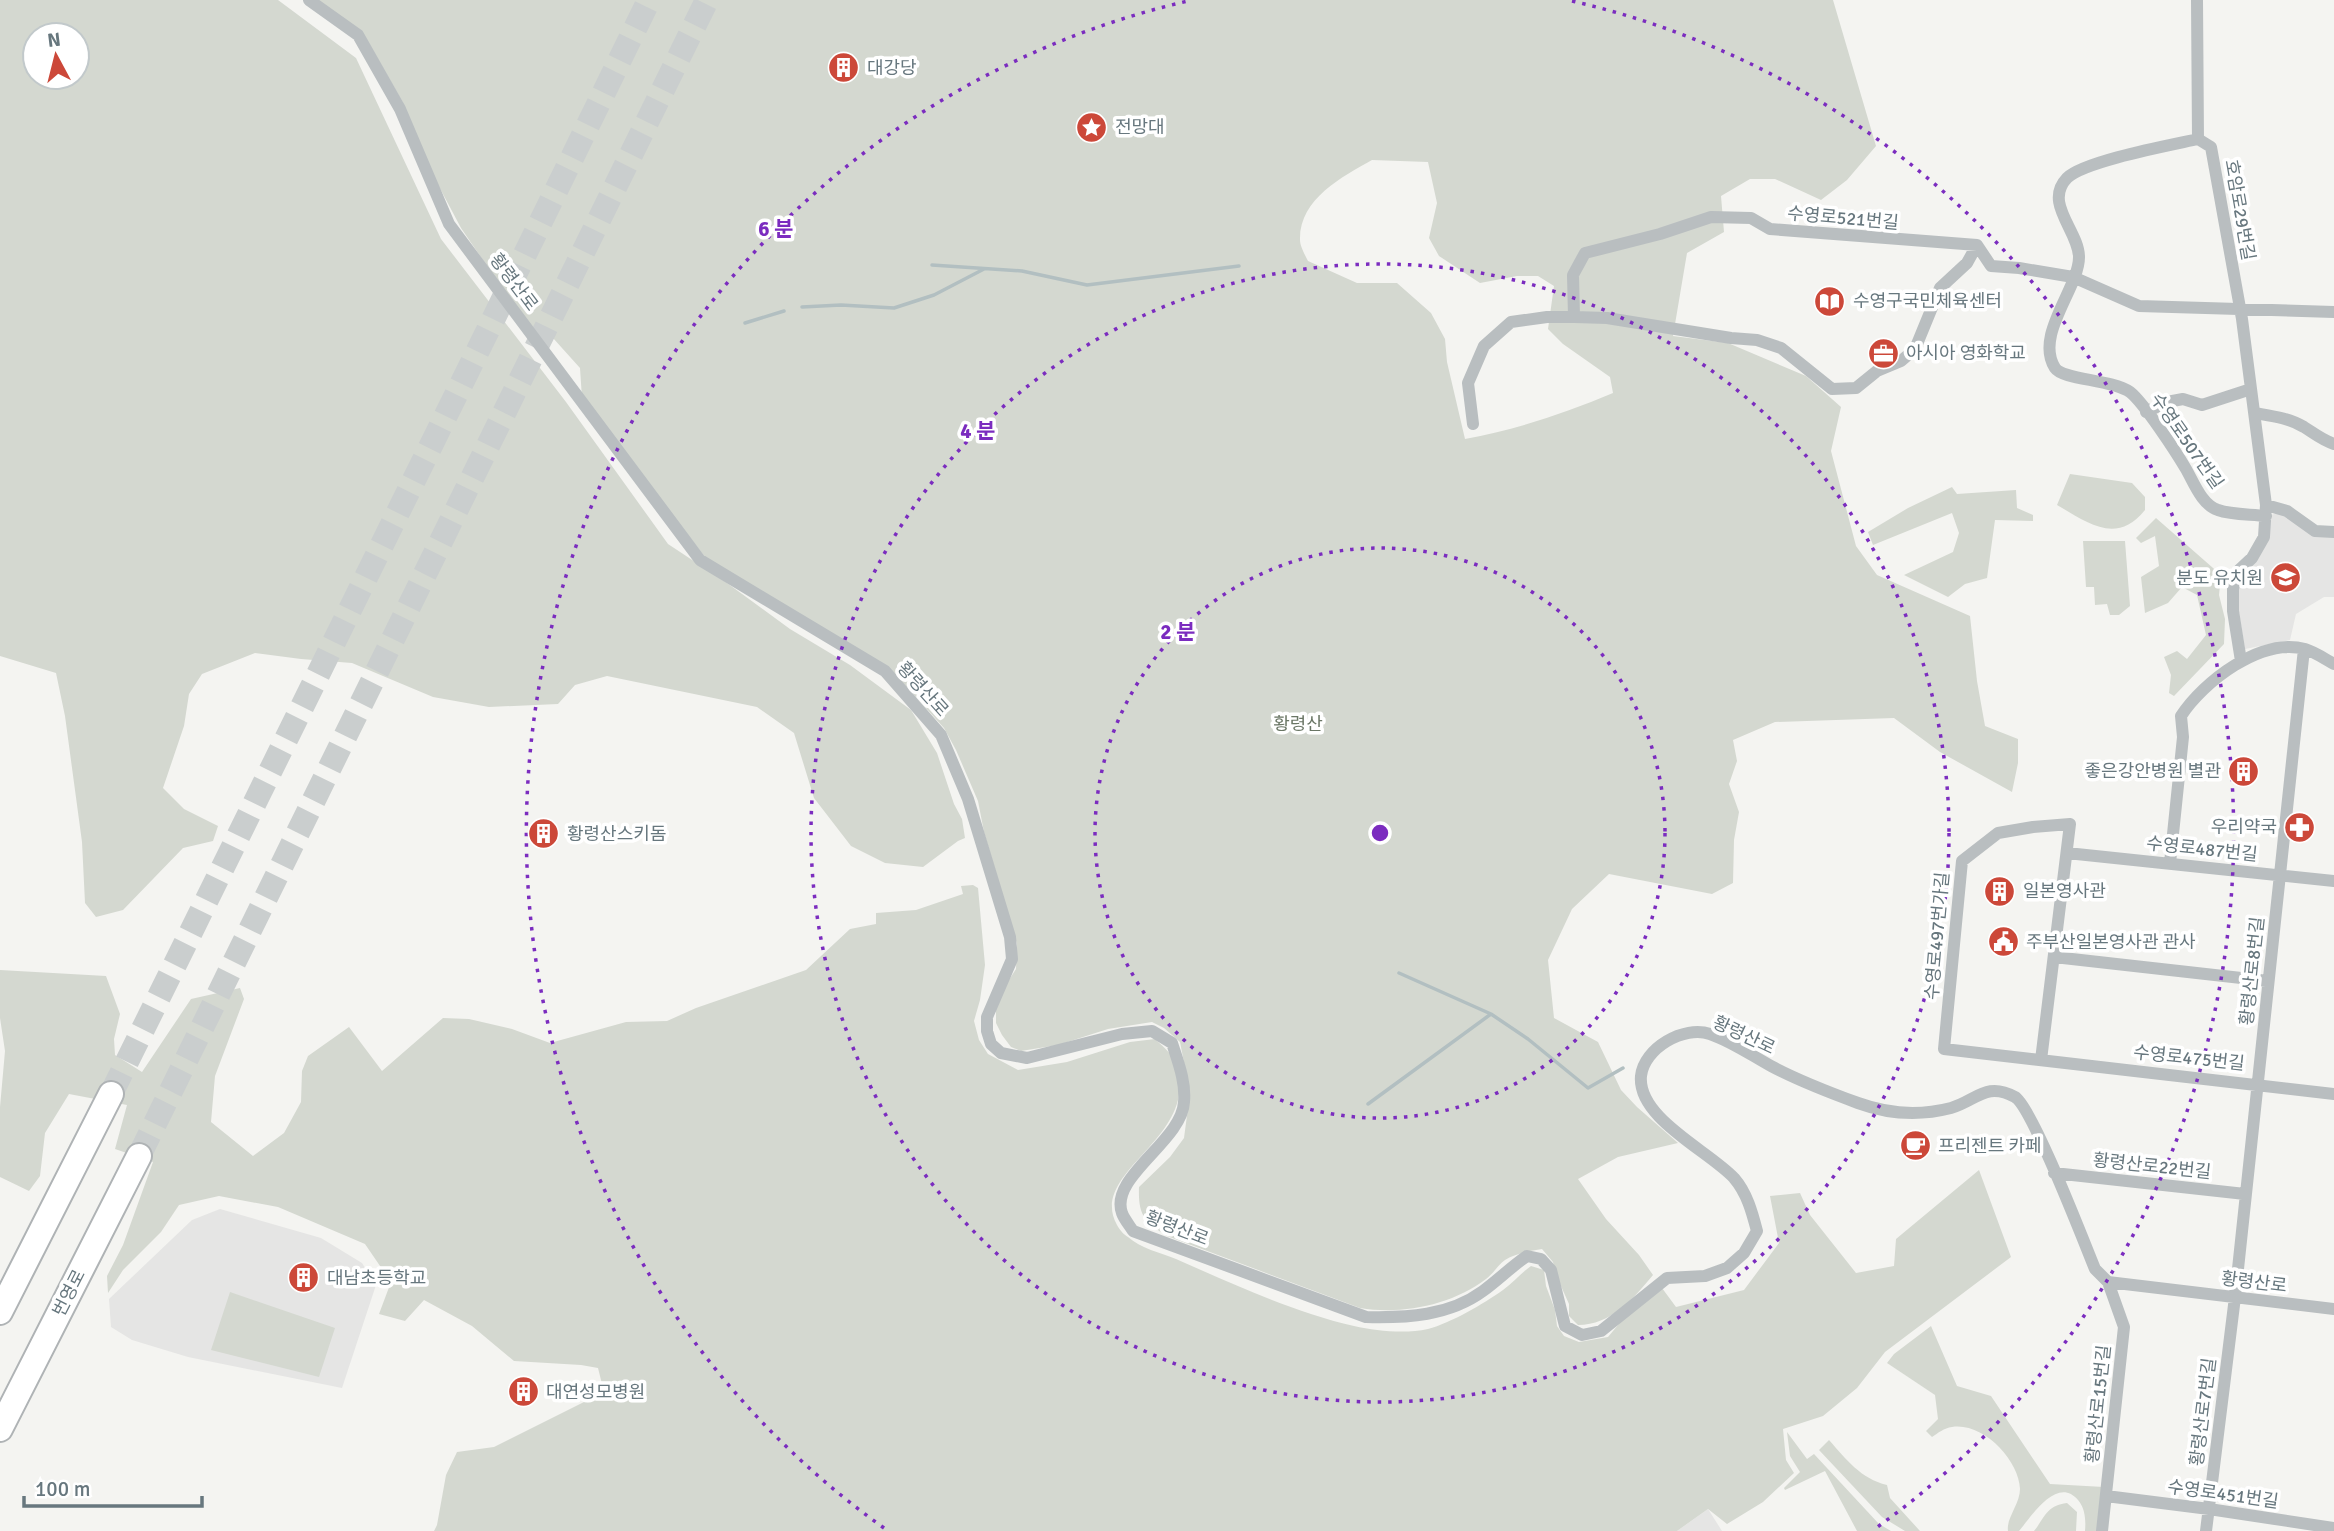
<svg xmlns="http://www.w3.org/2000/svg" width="2334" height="1531" viewBox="0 0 2334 1531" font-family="Signika,'Noto Sans KR',sans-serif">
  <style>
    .built { fill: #e5e5e4 }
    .green { fill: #d4d8d0; fill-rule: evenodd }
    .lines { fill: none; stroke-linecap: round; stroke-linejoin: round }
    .stream { stroke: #b2bfc1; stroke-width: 3.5 }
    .highway-tunnel { stroke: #cacece; stroke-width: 24; stroke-dasharray: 24 12; stroke-linecap: butt }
    .highway-casing { stroke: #afb3b5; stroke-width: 28 }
    .minor { stroke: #b9bec0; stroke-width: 12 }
    .highway { stroke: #fff; stroke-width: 24 }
    .ring { fill: none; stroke: #7b2cbf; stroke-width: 3.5; stroke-dasharray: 3.5 7 }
    .labels { text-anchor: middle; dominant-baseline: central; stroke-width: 7; stroke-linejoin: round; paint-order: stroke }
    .poi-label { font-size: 18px; fill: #67777e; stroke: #fff; text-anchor: start }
    .street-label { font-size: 18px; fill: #67777e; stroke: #fff }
    .park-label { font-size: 18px; fill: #6a7665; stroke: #fff }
    .centre { fill: #7b2cbf; stroke: #fff; stroke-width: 3.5 }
    .ring-label { font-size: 21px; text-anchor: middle; font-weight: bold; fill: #7b2cbf; stroke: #fff; stroke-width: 7; stroke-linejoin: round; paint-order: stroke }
  </style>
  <rect width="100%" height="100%" fill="#f4f4f1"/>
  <path class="built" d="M2287,511L2300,522L2334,532V597H2324L2296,614L2290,640L2245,649L2235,588L2252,558L2266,516Z
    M220,1209L321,1238L362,1263L376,1285L342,1388L188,1357L132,1340L111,1327L109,1299L192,1220Z
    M1708,1509L1722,1531H1677Z"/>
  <path class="green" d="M0,0H278L356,58L441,239L566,402L668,544L727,583L790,629L850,665L911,710L937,753L954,804L962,819L965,838L958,841L923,867L885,863L851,846L814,798L794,733L757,707L607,676L575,685L558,704L489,707L433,697L352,663L301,659L255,653L202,674L189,694L184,726L163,788L184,809L218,826L213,841L183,848L123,910L96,917L85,903L82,842L65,716L56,673L0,656ZM35,35H77V77H35Z
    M316,0H1833L1876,146L1847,180L1821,200L1775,179H1750L1721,196L1724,232L1687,253L1673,336L1728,343L1806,376L1841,407L1831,451L1856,546L1877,575L1970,616L1977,681L1985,726L2018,739V763L2012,792L1940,752L1894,718L1775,722L1733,740L1737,761L1729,784L1739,812L1734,840L1733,883L1712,894L1609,874L1572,909L1548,960L1554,1018L1598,1042L1621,1090L1637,1107L1678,1143L1618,1157L1578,1179L1606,1219L1639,1255L1653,1275C1633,1299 1611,1325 1578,1325L1569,1316V1304L1556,1275L1553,1262L1542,1249C1530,1251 1516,1253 1505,1260C1498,1265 1493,1274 1486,1279C1452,1305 1402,1315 1360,1308L1167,1236C1144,1221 1138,1215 1139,1187L1170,1157L1184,1138L1190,1093L1180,1042L1164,1028L1152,1022L1108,1029L1058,1045L1021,1051L1011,1047L1002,1035L996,1023V1007L1005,986L1016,969L1017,944L984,832L978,801L956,750L944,728L892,671L705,557L582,398L580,368L553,338L537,332L515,307L461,228L435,179L402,101L363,33ZM1372,160L1428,162L1437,203L1429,238L1439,256L1480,283L1517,276H1538L1554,286L1548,329L1563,344L1610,377L1613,393C1565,413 1516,430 1465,439L1447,362L1445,339L1431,313L1397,283H1357L1308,261C1305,255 1300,246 1300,240C1299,199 1342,177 1372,160Z
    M2070,474L2132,483L2145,497V510C2116,546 2087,522 2057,505Z
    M1952,487L1957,494L2016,490L2017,508L2033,515V521L1995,520L1987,578L1965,584L1948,597L1904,575L1953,552L1959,533L1952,513L1873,545L1868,532L1908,508Z
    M2156,518L2221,575L2219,595L2225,619L2224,644L2174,696L2169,693L2171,675L2164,657L2177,651L2187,659L2206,635L2197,595L2182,587L2168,603L2145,613L2141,577L2159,566L2155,536L2141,543L2136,538Z
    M2083,541H2125L2130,606L2119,615H2110L2107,604L2095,605L2094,587H2086Z
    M973,885L978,888L985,965L980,1000L974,1021L979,1040L988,1054L1018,1070L1067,1062L1130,1042L1155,1039C1160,1044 1169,1051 1173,1058C1209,1136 1086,1169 1117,1225C1119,1229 1124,1235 1128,1237C1140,1248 1161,1253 1176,1259C1233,1284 1293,1312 1354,1326C1377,1331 1405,1334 1428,1329C1451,1323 1483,1304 1503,1290C1513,1283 1521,1273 1531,1266L1544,1270L1546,1286L1555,1310L1557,1326L1564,1336L1579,1342L1608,1337L1623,1319L1662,1288L1676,1307L1744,1290L1779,1243L1770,1196L1800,1193L1810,1215L1856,1273L1894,1266L1896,1239L1979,1170L2011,1257L1885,1352L1857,1388L1823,1416L1783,1429L1786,1460L1794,1473L1763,1502L1727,1524L1708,1509L1677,1531H434L437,1525L446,1475L457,1452L494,1447L604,1392L598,1368L581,1365L514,1361L472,1326L424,1300L405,1321L379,1314L391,1282L365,1244L278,1207L219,1196L179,1205L161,1232L123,1270L108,1293L107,1276L123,1245L153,1162L115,1149L127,1105L69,1094L45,1133L40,1176L29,1191L0,1177V1107L5,1051L0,1018V970L106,976L120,1014L114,1039L115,1055L142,1072L191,999L240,988L244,999L215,1076L211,1122L253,1156L284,1133L301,1102L302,1071L308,1056L349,1027L382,1071L443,1018L469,1019L512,1029L550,1043L626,1022L667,1021L696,1008L806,970L850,929L876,924V913L916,910L963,894L961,886Z
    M230,1292L335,1328L319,1377L211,1350Z
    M1931,1326L1957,1386L1991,1396L2050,1484L2104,1487L2100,1531H2085C2086,1520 2085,1508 2078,1500C2057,1475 2031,1517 2019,1531H2008C2006,1518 2020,1504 2020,1489C2019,1460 1983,1422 1952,1427C1944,1428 1938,1433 1932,1437L1926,1431L1938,1419L1935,1395L1887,1363L1894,1354Z
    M1787,1432L1807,1459L1814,1454L1879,1524L1891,1531H1857L1825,1471L1785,1490L1784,1488L1800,1472L1790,1456Z
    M1829,1440C1846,1459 1861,1479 1887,1485L1890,1498L1920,1531H1905L1882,1517L1819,1450Z
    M2067,1503L2077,1512L2076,1531H2034C2046,1516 2046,1506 2067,1503Z"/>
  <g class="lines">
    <path class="stream" d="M932,265L1022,271L1087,285L1239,266
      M802,307L841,305L894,308L934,295L984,269
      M745,323L784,311
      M1399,973L1491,1014L1528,1039L1588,1088L1623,1068
      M1368,1104L1491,1014"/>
    <path class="highway-tunnel" d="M111,1094L488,330L649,0
      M139,1156L707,0"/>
    <defs>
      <path id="highway" d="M0,1312L111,1094
        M0,1429L139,1156"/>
    </defs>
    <use href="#highway" class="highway-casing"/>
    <path class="minor" d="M309,0L358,35L400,109L449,224L700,560L885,671L941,735L968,799L1010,937L1012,959L987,1017V1031L991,1044L1001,1053L1027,1058L1122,1034L1152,1031L1172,1043C1178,1062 1186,1082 1184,1102C1182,1141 1109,1177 1122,1213C1124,1219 1130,1226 1133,1231L1366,1317C1407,1318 1449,1316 1483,1291C1498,1280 1511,1267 1527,1256L1541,1259L1551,1270L1565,1326L1582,1335L1601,1331L1667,1278L1705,1276L1727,1268L1744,1253L1757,1231C1752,1212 1747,1193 1734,1178C1709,1151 1637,1118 1641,1076C1644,1048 1684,1025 1710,1034C1731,1041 1751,1055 1771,1066C1799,1081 1828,1092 1858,1103C1888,1114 1920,1116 1951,1108C1976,1101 1986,1081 2015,1097C2032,1107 2084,1242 2095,1269L2108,1282L2334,1309
      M2197,0L2198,139
      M2198,139C2171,145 2084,161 2067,178C2043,203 2079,231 2079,257C2079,288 2034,335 2055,368C2063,380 2111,379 2130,392C2144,403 2176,452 2186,469C2194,483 2202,505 2218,510C2232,515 2251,514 2266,516
      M2198,139L2211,147L2242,319L2266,505L2264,537L2252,558L2237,572L2233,589V611L2241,661
      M1574,317L1607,318L1731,338L1757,340L1781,348L1832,389L1856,388L1877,371L1901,361L1915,349L1940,288L1967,263L1977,245
      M2146,412L2167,402L2183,399L2202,405L2251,389
      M2255,413C2272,416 2289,418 2304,427C2315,434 2322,440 2334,444
      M1473,424L1468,383L1484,346L1511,322L1547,317H1574L1573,275L1585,253L1660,234L1711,217L1751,218L1770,229L1977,245L1991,266L2019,268L2073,277L2139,306L2334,312
      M2266,505L2287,511L2315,531L2334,532
      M2067,853L2334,881
      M2170,863L2183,737L2181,716C2203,682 2261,637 2305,649C2315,652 2325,659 2334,664
      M2054,957L2268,981
      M2041,1060L2070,824L2033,827L1998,833L1962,861L1944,1049L2334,1094
      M2054,1173L2245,1194
      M2106,1496L2209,1509L2334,1528
      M2102,1531L2124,1327L2108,1282
      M2206,1531L2235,1297L2304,649"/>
    <use href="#highway" class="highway"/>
  </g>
  <g class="ring">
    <circle cx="1380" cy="833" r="285"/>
    <circle cx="1380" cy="833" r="569"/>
    <path d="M884 1528A854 854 0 0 1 1188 1M1572 1A854 854 0 0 1 1876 1528"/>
  </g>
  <defs>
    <symbol id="building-disc" viewBox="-11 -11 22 22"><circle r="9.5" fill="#cc4839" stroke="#fff"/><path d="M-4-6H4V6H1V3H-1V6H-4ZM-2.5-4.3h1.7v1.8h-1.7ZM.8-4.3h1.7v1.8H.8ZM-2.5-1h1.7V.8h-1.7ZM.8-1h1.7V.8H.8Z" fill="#fff"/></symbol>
    <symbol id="sight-disc" viewBox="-11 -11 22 22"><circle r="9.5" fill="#cc4839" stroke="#fff"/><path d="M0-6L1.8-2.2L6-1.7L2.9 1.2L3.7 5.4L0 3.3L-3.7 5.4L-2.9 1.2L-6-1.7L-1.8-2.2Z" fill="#fff"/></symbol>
    <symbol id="library-disc" viewBox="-11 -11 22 22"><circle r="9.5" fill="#cc4839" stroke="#fff"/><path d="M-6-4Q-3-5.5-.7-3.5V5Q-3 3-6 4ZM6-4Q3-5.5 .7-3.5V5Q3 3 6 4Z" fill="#fff"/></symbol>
    <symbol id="office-disc" viewBox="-11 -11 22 22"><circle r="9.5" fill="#cc4839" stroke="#fff"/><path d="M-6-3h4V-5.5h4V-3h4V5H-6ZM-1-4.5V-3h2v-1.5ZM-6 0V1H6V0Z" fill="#fff"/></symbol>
    <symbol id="school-disc" viewBox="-11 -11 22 22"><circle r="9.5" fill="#cc4839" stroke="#fff"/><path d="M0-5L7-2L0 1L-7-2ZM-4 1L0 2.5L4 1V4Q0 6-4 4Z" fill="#fff"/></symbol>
    <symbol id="pharmacy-disc" viewBox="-11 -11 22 22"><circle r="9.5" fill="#cc4839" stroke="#fff"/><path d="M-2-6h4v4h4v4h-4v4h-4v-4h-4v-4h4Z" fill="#fff"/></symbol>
    <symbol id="civic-disc" viewBox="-11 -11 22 22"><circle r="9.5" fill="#cc4839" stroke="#fff"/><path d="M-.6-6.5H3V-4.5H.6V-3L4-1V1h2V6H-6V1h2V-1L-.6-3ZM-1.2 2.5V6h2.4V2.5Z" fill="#fff"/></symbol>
    <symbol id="cafe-disc" viewBox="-11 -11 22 22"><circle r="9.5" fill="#cc4839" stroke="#fff"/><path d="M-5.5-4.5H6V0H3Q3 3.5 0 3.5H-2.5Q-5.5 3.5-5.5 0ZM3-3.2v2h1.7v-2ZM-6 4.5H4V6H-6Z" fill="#fff"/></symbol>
  </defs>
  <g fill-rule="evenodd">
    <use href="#building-disc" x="826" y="50" width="35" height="35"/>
    <use href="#sight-disc" x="1074" y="110" width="35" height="35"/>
    <use href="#library-disc" x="1812" y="284" width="35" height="35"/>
    <use href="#office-disc" x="1866" y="336" width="35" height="35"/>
    <use href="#school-disc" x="2268" y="560" width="35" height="35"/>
    <use href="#building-disc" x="2226" y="754" width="35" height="35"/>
    <use href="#pharmacy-disc" x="2282" y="810" width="35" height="35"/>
    <use href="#building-disc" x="526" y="816" width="35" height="35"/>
    <use href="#building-disc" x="1982" y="874" width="35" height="35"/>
    <use href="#civic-disc" x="1986" y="924" width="35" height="35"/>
    <use href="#cafe-disc" x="1898" y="1128" width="35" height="35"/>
    <use href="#building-disc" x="286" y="1260" width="35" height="35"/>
    <use href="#building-disc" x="506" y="1374" width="35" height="35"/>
  </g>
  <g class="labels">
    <g class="poi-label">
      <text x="867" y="68">대강당</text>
      <text x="1115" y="127">전망대</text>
      <text x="1853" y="301">수영구국민체육센터</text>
      <text x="1906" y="353">아시아 영화학교</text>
      <text x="2263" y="578" text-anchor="end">분도 유치원</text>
      <text x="2221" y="771" text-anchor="end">좋은강안병원 별관</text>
      <text x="2277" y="827" text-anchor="end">우리약국</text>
      <text x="567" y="834">황령산스키돔</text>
      <text x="2023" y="891">일본영사관</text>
      <text x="2026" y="942">주부산일본영사관 관사</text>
      <text x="1938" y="1146">프리젠트 카페</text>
      <text x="327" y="1278">대남초등학교</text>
      <text x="546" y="1392">대연성모병원</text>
    </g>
    <g class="street-label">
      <text transform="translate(2240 210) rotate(80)">호암로29번길</text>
      <text transform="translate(1843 218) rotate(5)">수영로521번길</text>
      <text transform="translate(514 282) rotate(53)">황령산로</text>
      <text transform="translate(2187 441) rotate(55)">수영로507번길</text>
      <text transform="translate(923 689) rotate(48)">황령산로</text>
      <text transform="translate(2202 849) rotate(6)">수영로487번길</text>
      <text transform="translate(1937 936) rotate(-85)">수영로497번가길</text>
      <text transform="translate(2252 971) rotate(-84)">황령산로8번길</text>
      <text transform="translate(1744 1035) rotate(25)">황령산로</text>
      <text transform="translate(2189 1058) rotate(6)">수영로475번길</text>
      <text transform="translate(2152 1166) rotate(6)">황령산로22번길</text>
      <text transform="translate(1177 1228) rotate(21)">황령산로</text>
      <text transform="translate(2254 1282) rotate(7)">황령산로</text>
      <text transform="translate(69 1293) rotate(-63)">번영로</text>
      <text transform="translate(2098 1404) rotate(-84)">황령산로15번길</text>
      <text transform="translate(2203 1412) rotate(-83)">황령산로7번길</text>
      <text transform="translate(2223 1494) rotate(8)">수영로451번길</text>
    </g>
    <g class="park-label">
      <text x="1298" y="724">황령산</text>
    </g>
  </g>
  <circle cx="1380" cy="833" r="10" class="centre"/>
  <g class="ring-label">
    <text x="776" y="236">6 분</text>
    <text x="978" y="438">4 분</text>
    <text x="1178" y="639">2 분</text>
  </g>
  <g transform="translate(56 56) rotate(353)"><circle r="33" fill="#ffffff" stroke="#c2c9cb" stroke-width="2"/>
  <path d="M0-5L12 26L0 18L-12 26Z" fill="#cc4839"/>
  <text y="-10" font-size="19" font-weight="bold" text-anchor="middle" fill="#67777e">N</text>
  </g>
  <path d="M24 1496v10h178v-10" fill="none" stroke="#67777e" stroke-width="3.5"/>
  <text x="35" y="1496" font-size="21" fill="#67777e" stroke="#ffffff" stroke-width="5" paint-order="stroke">100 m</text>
</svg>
